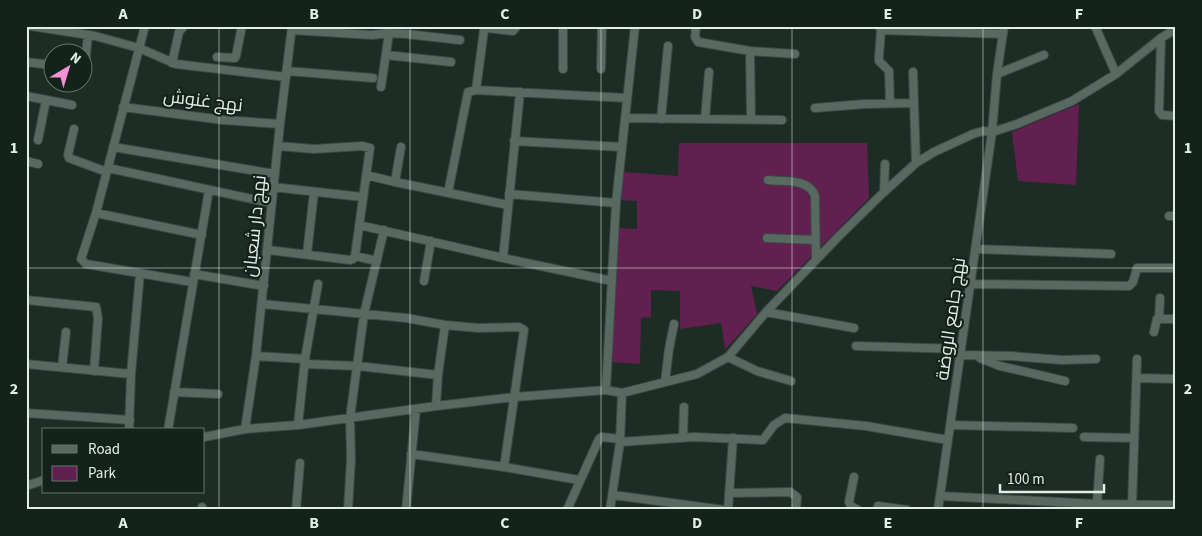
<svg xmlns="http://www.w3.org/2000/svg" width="1202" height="536" viewBox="0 0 1202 536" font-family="'Source Sans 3',Cairo,sans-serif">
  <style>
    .green { fill: #622051 }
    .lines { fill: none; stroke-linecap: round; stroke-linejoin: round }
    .minor-casing { stroke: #3b4843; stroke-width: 10 }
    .minor { stroke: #586961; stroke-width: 8 }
    .grid { fill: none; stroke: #e4eee9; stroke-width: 1; stroke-opacity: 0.55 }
    .labels { text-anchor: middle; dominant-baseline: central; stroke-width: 4.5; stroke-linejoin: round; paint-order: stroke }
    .street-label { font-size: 18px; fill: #e4eee9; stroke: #13221b }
    .neatline { fill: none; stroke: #e4eee9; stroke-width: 2 }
    .grid-label { font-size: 16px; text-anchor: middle; font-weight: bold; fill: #e4eee9 }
  </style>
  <rect width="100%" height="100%" fill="#1d2c25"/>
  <path class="green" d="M1079,104L1076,185L1018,181L1012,132Z
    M679,143H867L869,198L777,291L751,286L757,314L725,350L721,323L680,329V291L651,290V317L641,318L640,364L611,362L618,228L637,229V201L621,200L623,172L678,176Z"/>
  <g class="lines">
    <defs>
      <path id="minor" d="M31,26L95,36L139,48L176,64L286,77
        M145,26L96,213L81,259L86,264L192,282
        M696,26L695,37L698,42L750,51L795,54
        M878,26L880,27L881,30L1003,34
        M1095,26L1116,74
        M292,30L372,35L389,33L406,34L460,40
        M881,30L879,57V61L889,71L890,103
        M1161,38L1159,111L1162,115L1176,116
        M750,51L751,119
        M386,55L451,62
        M217,57L235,58L236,56L242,26
        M26,62L52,65
        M172,63L179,32L184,26
        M82,68L85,65L88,35
        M563,69V26
        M601,69L602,26
        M287,71L373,78
        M913,72L914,103
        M997,74L1044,55
        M381,87L389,33
        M476,90L484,30L487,28L513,31L517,26
        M26,96L72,105
        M123,107L223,120L280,124
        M815,108L865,104L914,103L916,163
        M625,118L782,120
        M661,119L668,46
        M705,119L709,72
        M74,129L68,155L69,158L107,172
        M38,140L46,100
        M514,141L622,147
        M278,146L314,149L362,146L370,148L355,256
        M113,147L275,174
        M26,161L38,164
        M108,168L271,203
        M366,175L395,182L508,205
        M768,180C784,182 809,178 815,196L816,260
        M395,182L401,147
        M273,187L362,197
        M884,192L885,164
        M448,193L468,92L476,90L627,98
        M509,194L616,203
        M96,213L202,235
        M1169,216H1176
        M359,225L503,258L612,281
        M767,238L815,240
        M975,249L1111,254
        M268,250L350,260L353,259L355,256L377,261
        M307,254L314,192
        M503,258L520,92
        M194,274L264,286
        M424,281L431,241
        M971,284L1129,286L1133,282L1137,268H1176
        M26,300L96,307L98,318L94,371
        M262,304L406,318L445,325L438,375L436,406
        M766,312L854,328
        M1159,319L1160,298
        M445,325L478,328L519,327L524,330L504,467
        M1154,332L1157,319H1176
        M856,346L961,349
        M960,355L1011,356L1062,360L1096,359
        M256,356L305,359
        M728,357L757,371L791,381
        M980,358L1000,366L1065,381
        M26,364L131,374
        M305,364L358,366L438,375
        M62,367L66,332
        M1137,378L1176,379
        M665,382L669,349L674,324
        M606,390L616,203L635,26
        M174,392L218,394
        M26,413L130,420
        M298,425L305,359L318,284
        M950,425L1073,428
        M245,429L256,356L280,124L292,26
        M129,430L131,374L140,273
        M168,430L209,190
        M204,437L245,429L298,425L436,406L515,397L606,390L622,393L697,374L728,357L766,312L840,235L884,192L916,163L934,152L973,134L983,131L992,132L1017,124L1072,101L1116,74L1161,38L1176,29
        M683,437L684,407
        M1084,437L1133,438
        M620,442L694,437L763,440L774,425L785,418L866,426L948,440
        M411,454L504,467L579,480
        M854,477L849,502L851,506L858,510
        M26,486L44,480
        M729,493L790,492L797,497L796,510
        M613,495L724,510
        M940,496L1097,504L1176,505
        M1097,504L1100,459
        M1132,505L1137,359
        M878,506L907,510
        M201,510L202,507
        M296,510L300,463
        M348,510L351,459L350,418L364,314L384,230
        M406,510L416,409
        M567,510L599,439L602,437L620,439
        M610,510L620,442L622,393
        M728,510L733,438
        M938,510L992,132L997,74L1004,26"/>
    </defs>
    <use href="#minor" class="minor-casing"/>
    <use href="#minor" class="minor"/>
  </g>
  <path class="grid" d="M219,26V510M410,26V510M601,26V510M792,26V510M983,26V510M26,268H1176"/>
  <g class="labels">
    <g class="street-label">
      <text transform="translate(203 101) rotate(7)">نهج غنوش</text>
      <text transform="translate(255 226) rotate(-84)">نهج دار شعبان</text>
      <text transform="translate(951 319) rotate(-82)">نهج جامع الروضة</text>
    </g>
  </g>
  <rect width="1202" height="536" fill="none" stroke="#13221b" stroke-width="55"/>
  <rect x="42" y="428" width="162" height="65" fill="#13221b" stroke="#67746d"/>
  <rect x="52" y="445" width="25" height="8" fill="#586961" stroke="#67746d"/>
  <text x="88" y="454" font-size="15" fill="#e4eee9">Road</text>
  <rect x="52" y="466" width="25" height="15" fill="#622051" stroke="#67746d"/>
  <text x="88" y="478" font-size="15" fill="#e4eee9">Park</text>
  <g transform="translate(68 68) rotate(38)"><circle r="24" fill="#13221b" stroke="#67746d"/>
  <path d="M0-4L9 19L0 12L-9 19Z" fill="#f391d6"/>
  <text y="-8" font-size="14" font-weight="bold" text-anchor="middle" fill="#e4eee9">N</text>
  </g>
  <path d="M1000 484v8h104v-8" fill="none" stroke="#e4eee9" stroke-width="2.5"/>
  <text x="1007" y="484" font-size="15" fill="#e4eee9" stroke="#13221b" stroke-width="4" paint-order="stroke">100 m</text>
  <rect x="28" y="28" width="1146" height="480" class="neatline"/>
  <g class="grid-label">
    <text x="123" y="19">A</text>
    <text x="314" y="19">B</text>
    <text x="505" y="19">C</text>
    <text x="697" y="19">D</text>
    <text x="888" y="19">E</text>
    <text x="1079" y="19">F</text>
    <text x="14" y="153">1</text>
    <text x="1188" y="153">1</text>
    <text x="14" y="394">2</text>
    <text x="1188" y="394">2</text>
    <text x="123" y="528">A</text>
    <text x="314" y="528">B</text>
    <text x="505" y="528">C</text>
    <text x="697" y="528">D</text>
    <text x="888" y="528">E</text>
    <text x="1079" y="528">F</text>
  </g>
</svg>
